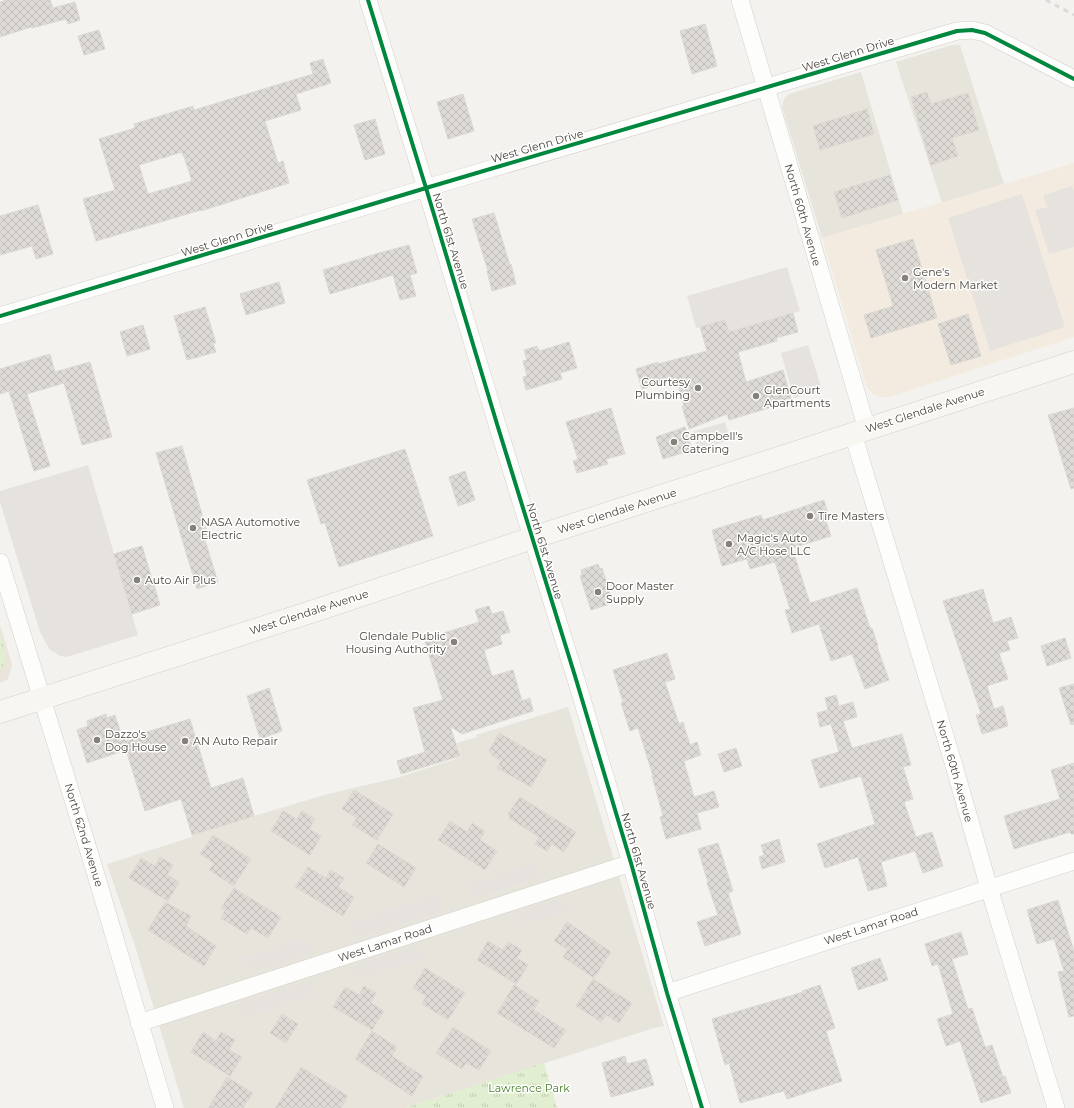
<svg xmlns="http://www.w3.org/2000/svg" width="1074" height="1108" viewBox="0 0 1074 1108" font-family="Montserrat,sans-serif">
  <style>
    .residential { fill: #e7e4dc }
    .commercial { fill: #f3ebdf }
    .education { fill: #eae5da }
    .grass { fill: url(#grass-tufts) }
    .parking { fill: #e6e3df }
    .building { fill: url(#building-cross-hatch); stroke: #dcd9d4; fill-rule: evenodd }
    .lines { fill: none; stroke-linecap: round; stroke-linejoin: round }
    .minor-casing { stroke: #d2d0cb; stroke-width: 18 }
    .secondary-casing { stroke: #d3cfc5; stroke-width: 23 }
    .minor { stroke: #fdfdfc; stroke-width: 17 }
    .secondary { stroke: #f7f6f1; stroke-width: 22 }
    .rail { stroke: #dbdbda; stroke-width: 3; stroke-dasharray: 5 5; stroke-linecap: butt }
    .cycleway-casing { stroke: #fff; stroke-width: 6 }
    .cycleway { stroke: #00873e; stroke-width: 4 }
    .poi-dot { fill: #868178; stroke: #fff; stroke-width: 1.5 }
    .labels { text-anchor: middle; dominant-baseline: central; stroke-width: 3; stroke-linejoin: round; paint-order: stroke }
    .street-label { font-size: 11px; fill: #4b4439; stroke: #fff }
    .poi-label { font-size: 11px; fill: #4b4439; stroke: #fff; text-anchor: start }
    .park-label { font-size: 11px; fill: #4a7f2a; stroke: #fff }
  </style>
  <defs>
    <pattern id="grass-tufts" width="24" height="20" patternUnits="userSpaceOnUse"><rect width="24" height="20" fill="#e1eecf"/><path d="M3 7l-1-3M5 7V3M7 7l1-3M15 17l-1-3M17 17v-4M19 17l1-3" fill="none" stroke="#c3cdb2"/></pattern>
    <pattern id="building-cross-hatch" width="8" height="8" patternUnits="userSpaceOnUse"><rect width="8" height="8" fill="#dedbd6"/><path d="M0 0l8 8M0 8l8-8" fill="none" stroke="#c0bdb8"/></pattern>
  </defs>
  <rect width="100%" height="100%" fill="#f4f2ee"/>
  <path class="residential" d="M952,45H960L1004,184L942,203L896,62Z
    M861,72L903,214L822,238L782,107L784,99L789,94Z
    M568,707L664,1026L654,1028L405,1108H184L136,949L107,864L192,837V835L254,816L328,794L400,777L461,757L457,743L477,737L476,735Z"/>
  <path class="commercial" d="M1074,163V337L890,397H881L873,394L867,387L822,238Z"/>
  <path class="education" d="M0,625L11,661L12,666L8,679L0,683Z"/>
  <path class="grass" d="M0,634L7,660L0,670Z
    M544,1063L557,1108H405Z"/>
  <path class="parking" d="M1072,186L1074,191V247L1049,254L1035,210L1047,207L1043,195Z
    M1022,194L1065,327L990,351L948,218Z
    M787,267L800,311L729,332L725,320L696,328L687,296Z
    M808,345L822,390L794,398L781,353Z
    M725,422L730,440L698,450L692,432Z
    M88,465L138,635L67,657L60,656L50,650L40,632L0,502V491Z
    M533,863L545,875L474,898L463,886Z
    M439,893L444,910L355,938L350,922Z
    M562,898L575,909L522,926L511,915Z
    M305,937L313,952L250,972L248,966L234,961Z
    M414,946L426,958L362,979L349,968Z
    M311,981L315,994L236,1021L243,1012L235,1005Z"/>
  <path class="building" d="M6,0H50L53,8L75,2L80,20L68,24L66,19L32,28L31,27L0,37V2Z
    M705,24L717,66L692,74L680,31Z
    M99,30L105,49L84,55L78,36Z
    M323,59L331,83L296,94L301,110L265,121L278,163L283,161L289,183L201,211V210L96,241L83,199L115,190L99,139L135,128L134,124L193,106L194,110L313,74L310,63ZM182,152L183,156H184L192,181L148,194L139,165Z
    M927,92L931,104L968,93L979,130L952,138L958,156L931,165L911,97Z
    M463,94L474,131L448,139L437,102Z
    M867,109L874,134L820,150L813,126Z
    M375,119L385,154L365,160L354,125Z
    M890,175L898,200L842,218L834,192Z
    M38,205L53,254L36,259L32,246L0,255V216Z
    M494,213L510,265L511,264L516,284L492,291L487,271H488L472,219Z
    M913,239L937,318L871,338L864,315L893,306L876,250Z
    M409,245L417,273L410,275L416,296L400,300L393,275L330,294L323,270L379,253Z
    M279,282L285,303L246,315L240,294Z
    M205,307L216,343H213L216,352L187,360L174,316Z
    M793,313L798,332L776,338L777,341L738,352L746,382L783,370L792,401L729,420L727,414L689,429L682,406H684L676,378L642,389L636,369L658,362V364L707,351L700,327L725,320L729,332Z
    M968,314L981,356L951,365L938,324Z
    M143,325L150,349L127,356L120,332Z
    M569,342L577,368L560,373L562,379L526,390L523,377L527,376L523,361L527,360L524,350L537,346L539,351Z
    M50,354L55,372L90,362L112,437L82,445L64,383L27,394L50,466L34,471L9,391L0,394V369Z
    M611,408L625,454L606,459L608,464L577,473L573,461L578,459L566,422Z
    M1074,408V488L1071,489L1048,415Z
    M685,427L692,450L663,459L656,437Z
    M182,446L209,538L205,540L218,582L197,589L156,453Z
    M405,449L433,536L339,567L325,523L321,524L307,480Z
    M465,471L475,500L458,506L449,477Z
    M824,500L830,520L826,521L831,536L792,548L810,603L857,588L870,628H872L878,646H877L889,680L865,689L852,654L831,661L819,624L792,633L785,610L790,609L775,562L750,569L747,559L722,566L712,530L761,515L763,520Z
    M142,546L160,605L132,614L114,554Z
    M598,564L600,569L602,568L613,603L591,610L580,576L582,575L581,570Z
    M983,589L993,623L1011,617L1018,638L1007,641L1010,650L999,653L1008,679L987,686L994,709L1003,706L1008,726L982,734L976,715L981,714L943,601Z
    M489,606L492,614L503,611L510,632L500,635L502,644L484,650L492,676L513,670L522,701L530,698L533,711L462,734L450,726L460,756L401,774L397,761L425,752L413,708L443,700L424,639L479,622L475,610Z
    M1065,638L1071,658L1047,666L1041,646Z
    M667,653L675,679L665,682L679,724L683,722L690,745L697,742L701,755L684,761L694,797L714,791L719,807L697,813L701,829L666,839L660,817L663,816L652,776H653L638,728L630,731L621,703L623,702L613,670Z
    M1074,684V724L1071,725L1059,688Z
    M269,688L282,731L260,739L247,696Z
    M836,695L839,706L853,702L857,717L843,721L852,748L902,734L911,765L903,767L913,799L904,802L916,837L932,832L943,866L923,873L915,851L881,862L887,886L868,891L858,857L825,868L817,844L875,824L861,776L820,788L811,760L839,752L831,724L820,727L817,713L828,710L825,698Z
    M106,714L107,718L115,715L123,739L190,719L211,788L243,778L254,816L192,835L181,799L145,811L126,750L87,763L77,730L88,726L87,721Z
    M499,733L547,760L531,787L497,768L501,761L491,755L492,753L489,751Z
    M736,748L742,766L724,772L718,754Z
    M1074,763V834H1071L1070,832L1014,849L1004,816L1060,799L1051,770Z
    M354,790L393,814L377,840L352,825L357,818L342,809Z
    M520,797L576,832L564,852L552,844L547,851L535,844L539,837L509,818L510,816L508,814Z
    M283,811L297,819L302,811L315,819L309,829L321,836L310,855L271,831Z
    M450,821L467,832L472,823L485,831L480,840L497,851L485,870L438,840Z
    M213,835L251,859L234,886L209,870L214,863L200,854Z
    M779,839L785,862L762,869L759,857L764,855L761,845Z
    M718,843L733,891L728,893L741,934L705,946L697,922L718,915L707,883H708L698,849Z
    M378,844L416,868L404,887L366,863Z
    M160,857L173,865L167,875L179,882L168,901L129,878L141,858L155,866Z
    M308,867L326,878L330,870L344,878L338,887L354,897L343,916L295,887Z
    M234,888L281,917L268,938L251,928L247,934L221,918L225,910L221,908Z
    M1058,900L1074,951V1016L1069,1017L1058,972L1064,971L1054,939L1037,944L1027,910Z
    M165,902L191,916L186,926L216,946L204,966L148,930Z
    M567,922L611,952L594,978L563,957L568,950L554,941Z
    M961,932L968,954L952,959L968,1009L972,1008L985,1047L992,1045L1003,1077L1005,1076L1011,1093L981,1103L960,1041L946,1046L937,1019L953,1014L938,964L932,966L925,944Z
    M488,941L503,950L508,942L522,950L517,958L528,965L516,984L477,960Z
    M880,958L888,980L858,990L851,968Z
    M425,968L465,993L448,1020L422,1004L426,996L413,988Z
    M593,979L632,1003L619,1023L606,1015L601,1022L576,1006Z
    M514,985L539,1001L534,1010L566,1030L554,1048L497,1013Z
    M820,985L835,1028L826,1031L842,1081L787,1099L784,1091L740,1103L729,1063L725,1065L712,1019L803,992L802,991Z
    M364,986L376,993L371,1003L384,1011L372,1030L333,1007L345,987L359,995Z
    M282,1014L298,1024L286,1043L270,1033Z
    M453,1027L491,1051L479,1070L466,1063L462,1069L436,1053Z
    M372,1031L397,1047L392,1056L423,1076L412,1096L355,1059Z
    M203,1032L216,1041L221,1032L235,1040L229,1050L242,1057L230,1076L191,1052Z
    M625,1056L627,1064L646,1059L654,1085L611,1097L602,1063Z
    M301,1067L348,1096L341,1108H275Z
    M227,1077L253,1093L243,1108H208Z"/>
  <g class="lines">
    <defs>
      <path id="minor" d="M368,0L426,188L497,424L575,676L631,863L667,993L702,1108
        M740,0L867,429
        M0,316L426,188L957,31L972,30L985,33L1074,79
        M853,434L953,762L989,888L1056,1108
        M0,562L94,868L165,1108
        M667,993L1074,861
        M139,1023L631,863"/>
      <path id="secondary" d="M0,712L320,609L532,538L1074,362"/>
    </defs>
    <use href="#minor" class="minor-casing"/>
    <use href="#secondary" class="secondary-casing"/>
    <use href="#minor" class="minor"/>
    <use href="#secondary" class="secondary"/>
    <path class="rail" d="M1046,0L1074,15"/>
    <defs>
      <path id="cycleway" d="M368,0L426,188L497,424L575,676L631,863L667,993L702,1108
        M0,316L426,188L957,31L972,30L985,33L1074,79"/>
    </defs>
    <use href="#cycleway" class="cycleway-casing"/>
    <use href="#cycleway" class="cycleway"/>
  </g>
  <g class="poi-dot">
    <circle cx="905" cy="278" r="4"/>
    <circle cx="698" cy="388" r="4"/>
    <circle cx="756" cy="396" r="4"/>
    <circle cx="674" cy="442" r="4"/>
    <circle cx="810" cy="516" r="4"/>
    <circle cx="193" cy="528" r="4"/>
    <circle cx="729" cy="544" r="4"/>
    <circle cx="137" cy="580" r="4"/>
    <circle cx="598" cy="592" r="4"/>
    <circle cx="454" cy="642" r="4"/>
    <circle cx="97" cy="740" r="4"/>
    <circle cx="185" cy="741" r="4"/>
  </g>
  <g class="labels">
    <g class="street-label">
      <text transform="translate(848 54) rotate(-17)">West Glenn Drive</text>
      <text transform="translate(537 146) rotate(-16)">West Glenn Drive</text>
      <text transform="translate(803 215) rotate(74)">North 60th Avenue</text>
      <text transform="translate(227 239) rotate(-17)">West Glenn Drive</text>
      <text transform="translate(451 241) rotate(73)">North 61st Avenue</text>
      <text transform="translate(925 410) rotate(-18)">West Glendale Avenue</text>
      <text transform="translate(617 511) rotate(-18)">West Glendale Avenue</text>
      <text transform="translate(545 551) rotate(73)">North 61st Avenue</text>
      <text transform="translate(309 612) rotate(-18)">West Glendale Avenue</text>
      <text transform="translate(955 771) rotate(74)">North 60th Avenue</text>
      <text transform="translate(84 835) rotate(73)">North 62nd Avenue</text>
      <text transform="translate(639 861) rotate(74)">North 61st Avenue</text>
      <text transform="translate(871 926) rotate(-18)">West Lamar Road</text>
      <text transform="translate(385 943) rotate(-18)">West Lamar Road</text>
    </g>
    <g class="poi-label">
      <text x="913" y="272">Gene's<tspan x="913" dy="13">Modern Market</tspan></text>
      <text x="690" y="382" text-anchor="end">Courtesy<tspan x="690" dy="13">Plumbing</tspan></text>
      <text x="764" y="390">GlenCourt<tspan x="764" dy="13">Apartments</tspan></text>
      <text x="682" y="436">Campbell's<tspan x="682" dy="13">Catering</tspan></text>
      <text x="818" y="516">Tire Masters</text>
      <text x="201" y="522">NASA Automotive<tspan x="201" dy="13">Electric</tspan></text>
      <text x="737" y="538">Magic's Auto<tspan x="737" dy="13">A/C Hose LLC</tspan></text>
      <text x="145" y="580">Auto Air Plus</text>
      <text x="606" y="586">Door Master<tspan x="606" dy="13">Supply</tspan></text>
      <text x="446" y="636" text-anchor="end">Glendale Public<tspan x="446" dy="13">Housing Authority</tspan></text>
      <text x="105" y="734">Dazzo's<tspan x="105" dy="13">Dog House</tspan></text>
      <text x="193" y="741">AN Auto Repair</text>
    </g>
    <g class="park-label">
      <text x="529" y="1088">Lawrence Park</text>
    </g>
  </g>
</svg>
